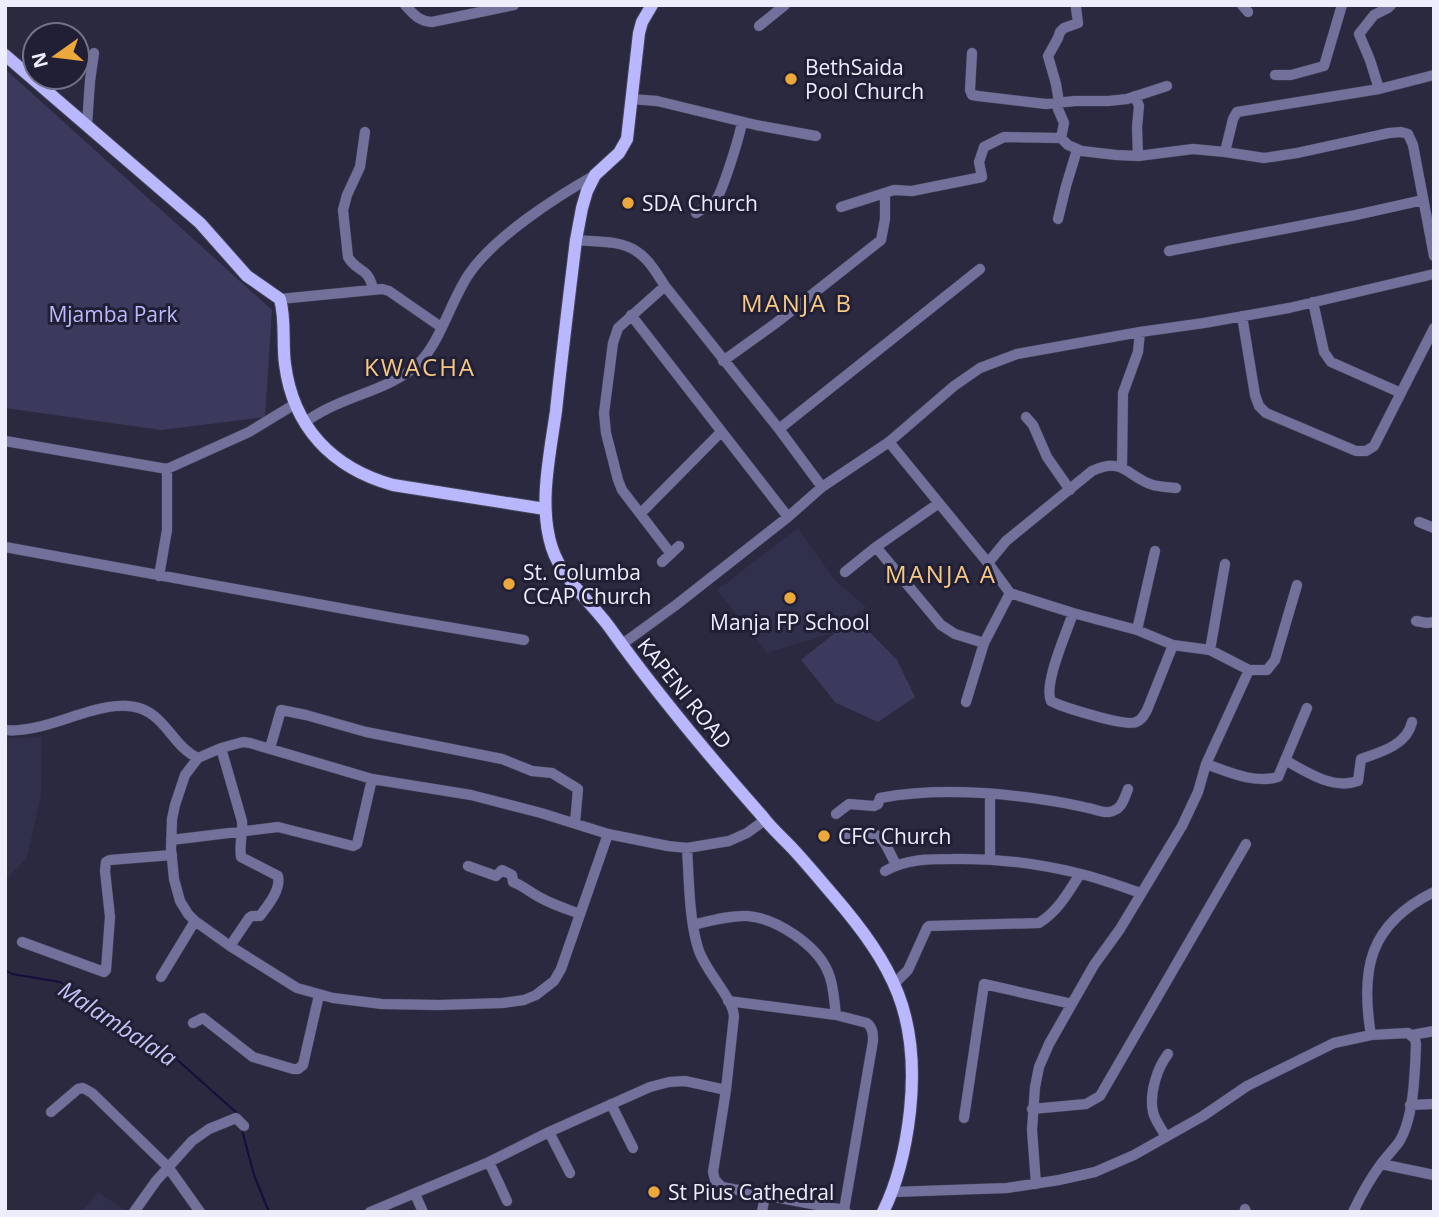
<svg xmlns="http://www.w3.org/2000/svg" width="1439" height="1217" viewBox="0 0 1439 1217" font-family="'Open Sans',sans-serif">
  <style>
    .built { fill: #302f4c }
    .green { fill: #3b3a5d }
    .lines { fill: none; stroke-linecap: round; stroke-linejoin: round }
    .stream { stroke: #160d3c; stroke-width: 2 }
    .minor-casing { stroke: #454459; stroke-width: 11 }
    .major-casing { stroke: #454459; stroke-width: 14 }
    .minor { stroke: #72719c; stroke-width: 10 }
    .major { stroke: #b9b8ff; stroke-width: 12 }
    .poi-dot { fill: #eda83b; stroke: #201f35; stroke-width: 2.5 }
    .labels { text-anchor: middle; dominant-baseline: central; stroke-width: 6; stroke-linejoin: round; paint-order: stroke }
    .poi-label { font-size: 21px; fill: #ededfc; stroke: #201f35; text-anchor: start }
    .park-label { font-size: 21px; fill: #bcbbfd; stroke: #201f35 }
    .street-label { font-size: 21px; fill: #ededfc; stroke: #201f35 }
    .water-label { font-size: 23px; font-style: italic; fill: #c3c3f4; stroke: #201f35 }
    .quarter-label { font-size: 24px; letter-spacing: 2px; fill: #f7c784; stroke: #201f35 }
  </style>
  <rect width="100%" height="100%" fill="#2a293f"/>
  <path class="built" d="M798,528L834,579L866,607L836,632L767,653L717,590Z
    M42,737L41,795L27,858L5,880V738Z
    M98,1192L126,1211V1212H82Z"/>
  <path class="green" d="M5,69L272,310L265,417L161,430L5,408Z
    M865,627L897,660L915,697L878,722L836,703L801,660L836,632Z"/>
  <g class="lines">
    <path class="stream" d="M5,970L12,974L60,982L125,1025L165,1049L238,1114
      M242,1130L254,1175L269,1212"/>
    <defs>
      <path id="minor" d="M405,5C414,15 419,21 432,22L514,5
        M1242,5L1248,12
        M759,26L785,5
        M972,53L970,90L972,95L978,96L1046,104L1075,101H1108L1127,99L1167,86
        M1275,75H1291L1324,66L1342,5
        M1379,89L1370,60L1359,34L1374,15L1388,8L1391,5
        M1135,96L1139,106L1137,127L1138,156
        M631,99L657,101L756,125L816,136
        M87,125L90,81L94,53
        M365,132L360,167L347,195L343,210L348,257C357,273 368,266 373,289
        M1061,138L1064,123L1058,109L1059,102L1056,84L1048,56L1058,38L1060,32L1064,28L1078,23L1076,8
        M1225,152L1233,119L1237,112L1379,89L1434,75
        M841,207L894,190L912,191L982,177L979,162L984,147L1004,137L1061,138L1068,145L1082,151L1116,155L1138,156L1193,149L1225,152L1264,158L1297,153L1389,133L1401,132L1408,134L1413,145L1434,256
        M696,213C702,209 710,206 715,201C722,194 740,135 742,122
        M1058,219L1066,186L1077,150
        M576,240C595,242 620,240 636,251C649,259 657,274 665,286L779,429L822,487
        M1169,251L1356,215L1423,200
        M665,286L618,328L613,343L604,413L606,433L618,480L622,490L671,554
        M280,299L382,289L389,291L441,327
        M1313,302L1324,352L1331,362L1401,393
        M631,315L788,517
        M1242,316L1255,395L1259,406L1266,413L1356,451H1366L1374,446L1434,328
        M723,361L776,323L881,240L885,219V194
        M1026,417L1033,425L1047,457L1070,490
        M305,422C311,418 317,414 323,411C354,394 393,388 419,363C441,341 451,300 469,274C494,237 556,197 595,175
        M779,429L980,269
        M5,441L167,469L249,432L295,404
        M889,442L988,563L1010,593L1073,613L1137,630L1173,645L1210,650L1249,670H1267L1275,660L1297,585
        M1122,467L1123,393L1138,352L1140,332
        M641,513L721,432
        M1419,522L1434,528
        M5,547L394,618L524,640
        M876,547L941,625L955,634L984,643
        M662,562L679,546
        M988,563L1006,541L1092,471C1124,456 1127,477 1153,485C1160,487 1169,487 1176,488
        M845,572L876,547L939,503
        M159,576L167,530V469
        M1073,613C1067,632 1043,684 1051,701C1062,707 1126,727 1136,722C1142,720 1144,715 1147,710L1173,645
        M1416,621L1427,623L1434,622
        M1137,630L1155,551
        M621,645L676,605L788,517L822,487L889,442L954,386L980,368L1017,354L1140,332L1204,323L1289,308L1434,274
        M1210,650L1225,564
        M966,702L984,643L1010,593
        M5,730C48,735 104,694 142,709C166,718 175,748 198,758
        M221,748L242,821C243,833 239,845 241,857L278,876C281,890 268,905 260,916H252L249,918L230,946
        M270,748L281,710L306,715L366,732L502,759L532,771L552,773L578,789L575,823
        M1285,760C1306,772 1333,790 1358,781L1361,759C1381,752 1407,745 1412,722
        M1206,764C1229,772 1254,784 1278,777L1307,708
        M990,794V859
        M836,814L849,804L874,806L878,804L880,798C934,788 993,792 1046,800C1060,802 1075,805 1088,808C1095,809 1102,813 1109,812C1122,810 1124,799 1128,789
        M608,834L561,969L554,981L536,995L524,1000L503,1003L439,1005L382,1004L333,998L297,988L230,946L195,921L188,914L180,901L174,879L171,849L172,819L175,805L185,775L198,758L221,748L243,742L250,743L372,779L471,795L541,813L608,834L668,846L687,848L729,841L747,833L765,820
        M845,834C881,831 880,832 896,865
        M171,840L278,827L353,846L357,844L372,779
        M687,848C689,879 689,919 698,948C704,970 732,996 734,1016L726,1090L713,1172L715,1180L722,1187L844,1210L846,1212
        M468,866L496,876L502,870L512,875L513,882C524,886 532,894 543,899C554,905 567,909 580,914
        M885,871C906,859 929,859 952,859C997,858 1042,864 1085,875C1104,880 1123,887 1141,893
        M693,925C710,921 729,915 747,916C776,918 817,945 828,972C834,985 834,1001 836,1015
        M22,942L104,972L106,970L110,917L105,871L106,862L110,860L172,855
        M161,977L195,921
        M895,983L908,970L927,928L929,926L1039,923C1058,911 1068,893 1080,874
        M728,1001L836,1015L867,1023C873,1028 873,1034 873,1041L844,1210
        M193,1023L203,1018L253,1057L293,1069H298L303,1065L319,995
        M1371,1035C1360,969 1369,924 1434,892
        M1412,1035L1434,1031
        M611,1104L633,1148
        M1410,1105L1434,1104
        M1032,1109L1086,1104L1100,1096L1246,844
        M51,1112L78,1089L83,1088L92,1093L168,1167L200,1212
        M964,1118L984,984L1072,1004
        M549,1132L570,1173
        M1166,1137C1162,1129 1155,1121 1153,1112C1149,1094 1157,1068 1168,1054
        M489,1162L507,1201
        M1381,1164L1434,1175
        M1036,1184L1032,1130L1035,1087L1039,1067L1049,1044L1094,965L1120,929L1182,826L1198,792L1206,764L1249,670
        M893,1192L1007,1188L1059,1180L1095,1172L1134,1155L1203,1116L1247,1086L1334,1043L1371,1035L1408,1033L1415,1039L1416,1044C1415,1072 1414,1118 1399,1142C1393,1150 1387,1156 1381,1164C1370,1179 1361,1195 1353,1212
        M415,1194L423,1212
        M1245,1209L1246,1212
        M134,1212L156,1181L192,1141L209,1129L236,1118L244,1126
        M370,1212L489,1162L549,1132L650,1087L669,1082L685,1081L726,1090
        M762,1212L765,1195"/>
      <path id="major" d="M652,5L642,22L639,33L627,139L619,153L595,175L587,191L582,208L576,240C569,297 562,354 556,411C550,454 538,506 552,548C562,579 591,602 610,628C657,694 709,756 763,817C772,829 783,838 793,849C807,864 820,880 833,895C894,966 920,1016 910,1111C906,1147 899,1180 883,1212
        M5,55L200,223L247,276L280,299C286,321 282,342 285,364C293,427 332,468 393,485L545,509"/>
    </defs>
    <use href="#minor" class="minor-casing"/>
    <use href="#major" class="major-casing"/>
    <use href="#minor" class="minor"/>
    <use href="#major" class="major"/>
  </g>
  <g class="poi-dot">
    <circle cx="791" cy="79" r="7"/>
    <circle cx="628" cy="203" r="7"/>
    <circle cx="509" cy="584" r="7"/>
    <circle cx="790" cy="598" r="7"/>
    <circle cx="824" cy="836" r="7"/>
    <circle cx="654" cy="1192" r="7"/>
  </g>
  <g class="labels">
    <g class="poi-label">
      <text x="805" y="67">BethSaida<tspan x="805" dy="24">Pool Church</tspan></text>
      <text x="642" y="203">SDA Church</text>
      <text x="523" y="572">St. Columba<tspan x="523" dy="24">CCAP Church</tspan></text>
      <text x="790" y="622" text-anchor="middle">Manja FP School</text>
      <text x="838" y="836">CFC Church</text>
      <text x="668" y="1192">St Pius Cathedral</text>
    </g>
    <g class="park-label">
      <text x="113" y="314">Mjamba Park</text>
    </g>
    <g class="street-label">
      <text transform="translate(685 693) rotate(51)">KAPENI ROAD</text>
    </g>
    <g class="water-label">
      <text transform="translate(118 1023) rotate(33)">Malambalala</text>
    </g>
    <g class="quarter-label">
      <text x="797" y="302">MANJA B</text>
      <text x="420" y="366">KWACHA</text>
      <text x="941" y="573">MANJA A</text>
    </g>
  </g>
  <rect width="1439" height="1217" fill="none" stroke="#ededfc" stroke-width="14"/>
  <g transform="translate(56 56) rotate(256)"><circle r="33" fill="#201f35" stroke="#727185" stroke-width="2"/>
  <path d="M0-5L12 26L0 18L-12 26Z" fill="#eda83b"/>
  <text y="-10" font-size="19" font-weight="bold" text-anchor="middle" fill="#ededfc">N</text>
  </g>
</svg>
